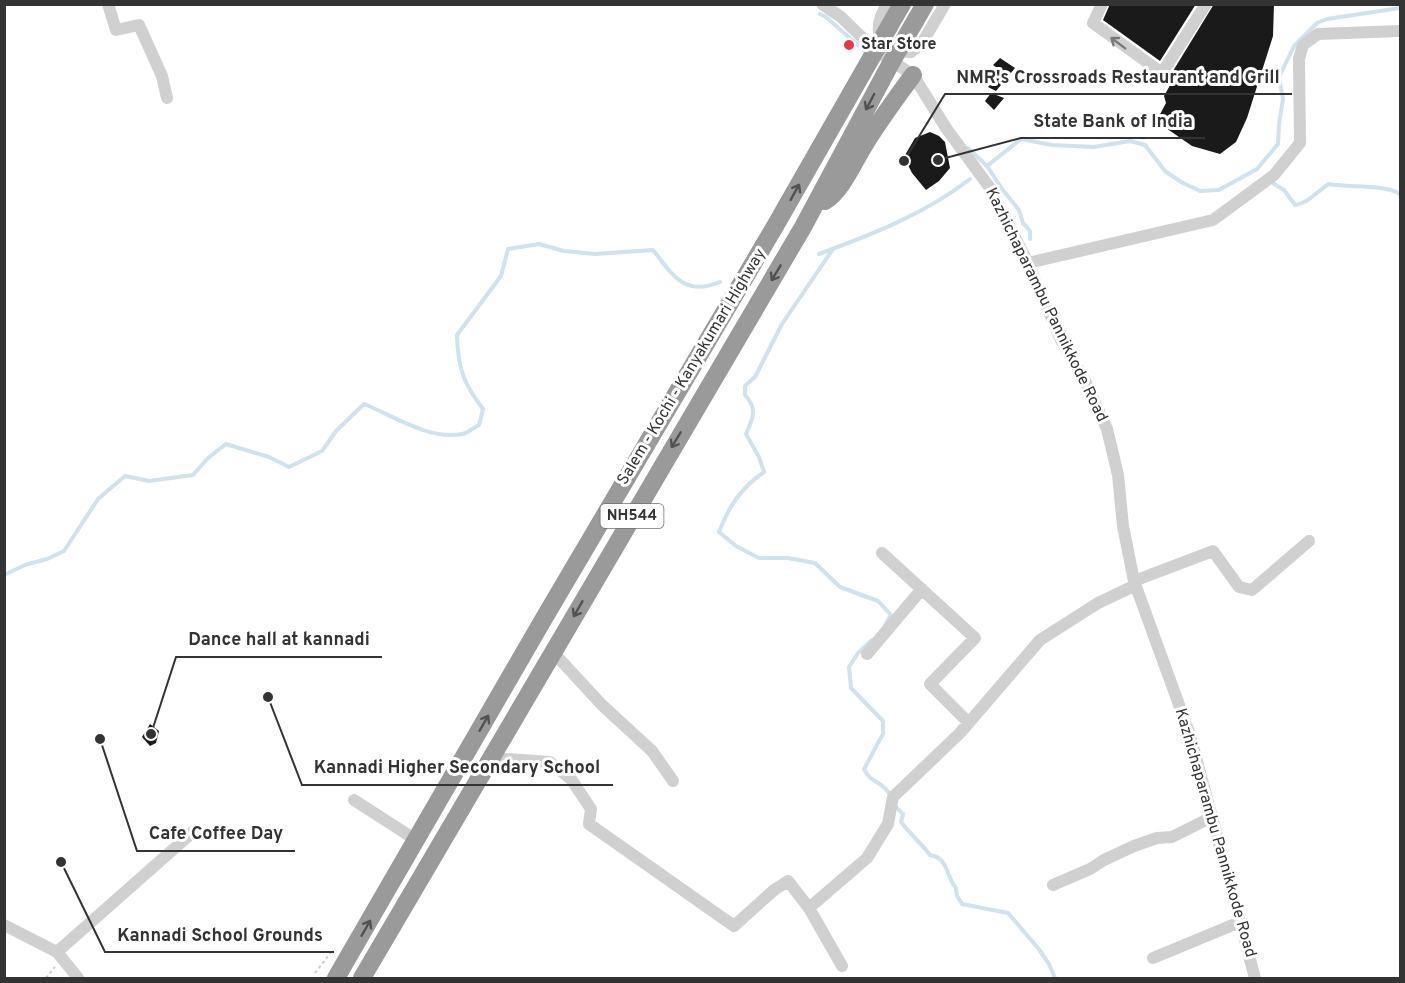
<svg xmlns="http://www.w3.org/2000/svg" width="1405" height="983" viewBox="0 0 1405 983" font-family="Overpass,sans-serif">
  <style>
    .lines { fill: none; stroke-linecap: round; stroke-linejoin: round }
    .stream { stroke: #cfe2ee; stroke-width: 4 }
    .building { fill: #1a1a1a }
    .path { stroke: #cdcdcd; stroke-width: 2; stroke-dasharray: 3 3; stroke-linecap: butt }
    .minor { stroke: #d0d0d0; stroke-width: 12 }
    .highway { stroke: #9a9a9a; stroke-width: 18 }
    .oneway { stroke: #7a7a7a }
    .oneway2 { stroke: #525252 }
    .poi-dot { fill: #e63946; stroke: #fff; stroke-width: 2 }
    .labels { text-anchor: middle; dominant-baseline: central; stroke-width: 6; stroke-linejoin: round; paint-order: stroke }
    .shield { fill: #fff; stroke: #707070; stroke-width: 1.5 }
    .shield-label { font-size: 15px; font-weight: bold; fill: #333 }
    .poi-label { font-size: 16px; font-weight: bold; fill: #333; stroke: #fff; text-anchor: start }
    .street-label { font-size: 16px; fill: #333; stroke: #fff }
    .leader { fill: none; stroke: #333; stroke-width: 2 }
    .callout-dot { fill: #333; stroke: #fff; stroke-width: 2 }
    .callout-label { font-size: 18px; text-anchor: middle; font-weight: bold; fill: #333; stroke: #fff; stroke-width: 6; stroke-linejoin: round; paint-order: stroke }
  </style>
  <rect width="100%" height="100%" fill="#fff"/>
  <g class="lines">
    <path class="stream" d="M820,14L826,17L868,54
      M968,148L987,166L1002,189L1019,210L1023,223L1030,231V239
      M987,166L1021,139L1052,145L1094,147L1130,141L1145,145L1165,171L1181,182L1200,191L1219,190L1257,169L1278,144L1279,124L1283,99L1279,77L1294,46L1317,23L1327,19L1400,8
      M1274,184L1284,190L1295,205C1309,203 1317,191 1329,184C1349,188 1384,184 1400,194
      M833,249L782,324L755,377L745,386V395C758,409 753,418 746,434L759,457L764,472C741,488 729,506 719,532L736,546L759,558H788L815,563L840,587L878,601L891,615L885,625
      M819,254C873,234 925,214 970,179
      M4,575L25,565L47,559L64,551L98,499L125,476L149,481L193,475L208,458L226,444L269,457L289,467L322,451L336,431L364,404C394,416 428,440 462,434C468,433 473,428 479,425L483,409C463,383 458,368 457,335L501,276L508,249L539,244L564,251L595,254L653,250C673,275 684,297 720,282
      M872,640L858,653L849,667L851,688L883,721V734L864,769C871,784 883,781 890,795
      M896,807L903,814L901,822C910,834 921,843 930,855C949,858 946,877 956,888L957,896L962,904L1008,913L1038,948L1049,964L1055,978"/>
  </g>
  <path class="building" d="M1110,4H1196L1160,61L1103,20Z
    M1214,4H1274L1273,36L1247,118L1236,142L1220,154L1192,146L1166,128L1158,118L1166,103L1164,96L1177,73L1173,71Z
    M1000,58L1015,68L996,91L988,87L1000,70L993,65Z
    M991,93L1004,98L994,110L985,101Z
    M930,132L939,136L945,142L950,168L939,181L926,190L912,173L904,157L915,138Z
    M150,724L159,731L156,743L150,746L142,737Z"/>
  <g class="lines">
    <path class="path" d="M315,973L332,951H334
      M46,978L55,967"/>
    <path class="minor" d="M108,4L116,30L139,25L162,76L167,98
      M822,4L841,17L875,50L913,75L946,128L990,188L1028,263L1061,340L1086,383L1107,429L1118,475L1123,526L1134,581L1190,735L1255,978
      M1102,4L1093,23L1162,73L1206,4
      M880,41C877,26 879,18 887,4
      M899,51L911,52L922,43L945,4
      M1028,263L1213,220L1274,175L1300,143L1299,59L1303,45L1318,34L1400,31
      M882,553L975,638L930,684L969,723
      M1134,581L1213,551L1239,587L1252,590L1309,541
      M553,652L602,705L652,751L673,781
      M867,654L922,589
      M492,758L550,762L571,779L591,809L589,824L734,926L774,890L788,881L809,908L842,966
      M354,800L416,840
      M1053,885L1090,869L1104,860L1134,846L1157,838L1172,837L1212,817
      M809,908L867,858L888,824L893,797L960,733L1040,640L1098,603L1136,585
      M4,925L57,952L78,978
      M57,952L194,831
      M1153,958L1240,922"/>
    <path class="highway" d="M825,201C842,191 854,161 865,144C880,120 896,98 913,75
      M336,978L543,620L774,228L902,4
      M362,978L803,227L892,61L925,4"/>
  </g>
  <defs><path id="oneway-shaft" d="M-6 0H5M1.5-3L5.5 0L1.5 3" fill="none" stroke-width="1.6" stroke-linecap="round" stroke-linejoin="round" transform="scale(1.5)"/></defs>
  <use class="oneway" href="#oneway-shaft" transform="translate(1118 43) rotate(-143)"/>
  <g class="oneway2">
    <use href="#oneway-shaft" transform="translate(870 102) rotate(118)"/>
    <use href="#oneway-shaft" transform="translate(795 192) rotate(-61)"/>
    <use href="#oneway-shaft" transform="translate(776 273) rotate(121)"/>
    <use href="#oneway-shaft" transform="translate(676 440) rotate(121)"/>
    <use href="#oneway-shaft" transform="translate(578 609) rotate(120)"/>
    <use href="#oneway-shaft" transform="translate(484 723) rotate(-60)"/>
    <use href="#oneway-shaft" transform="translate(366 928) rotate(-60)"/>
  </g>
  <circle class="poi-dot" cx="849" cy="45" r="6"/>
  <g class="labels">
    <rect class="shield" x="600.5" y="504" width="63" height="24" rx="4.5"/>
    <g class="shield-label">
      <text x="632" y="516">NH544</text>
    </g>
    <g class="poi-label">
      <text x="861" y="45">Star Store</text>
    </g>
    <g class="street-label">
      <text transform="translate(1046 305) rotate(64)">Kazhichaparambu Pannikkode Road</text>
      <text transform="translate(692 367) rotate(-59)">Salem - Kochi - Kanyakumari Highway</text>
      <text transform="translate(1215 833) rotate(74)">Kazhichaparambu Pannikkode Road</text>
    </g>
  </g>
  <path class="leader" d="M904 161L945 94H1292M938 160L1021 138H1205M151 734L176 657H382M268 697L302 785H613M100 739L137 851H295M61 862L105 952H334"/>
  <g class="callout-dot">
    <circle cx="904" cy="161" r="6"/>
    <circle cx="938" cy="160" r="6"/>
    <circle cx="151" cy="734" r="6"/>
    <circle cx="268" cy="697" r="6"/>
    <circle cx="100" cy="739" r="6"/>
    <circle cx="61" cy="862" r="6"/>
  </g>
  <g class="callout-label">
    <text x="1118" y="83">NMR's Crossroads Restaurant and Grill</text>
    <text x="1113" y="127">State Bank of India</text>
    <text x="279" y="645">Dance hall at kannadi</text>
    <text x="457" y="773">Kannadi Higher Secondary School</text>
    <text x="216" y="839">Cafe Coffee Day</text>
    <text x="220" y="941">Kannadi School Grounds</text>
  </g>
  <rect width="1405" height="983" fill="none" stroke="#333333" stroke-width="12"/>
</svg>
